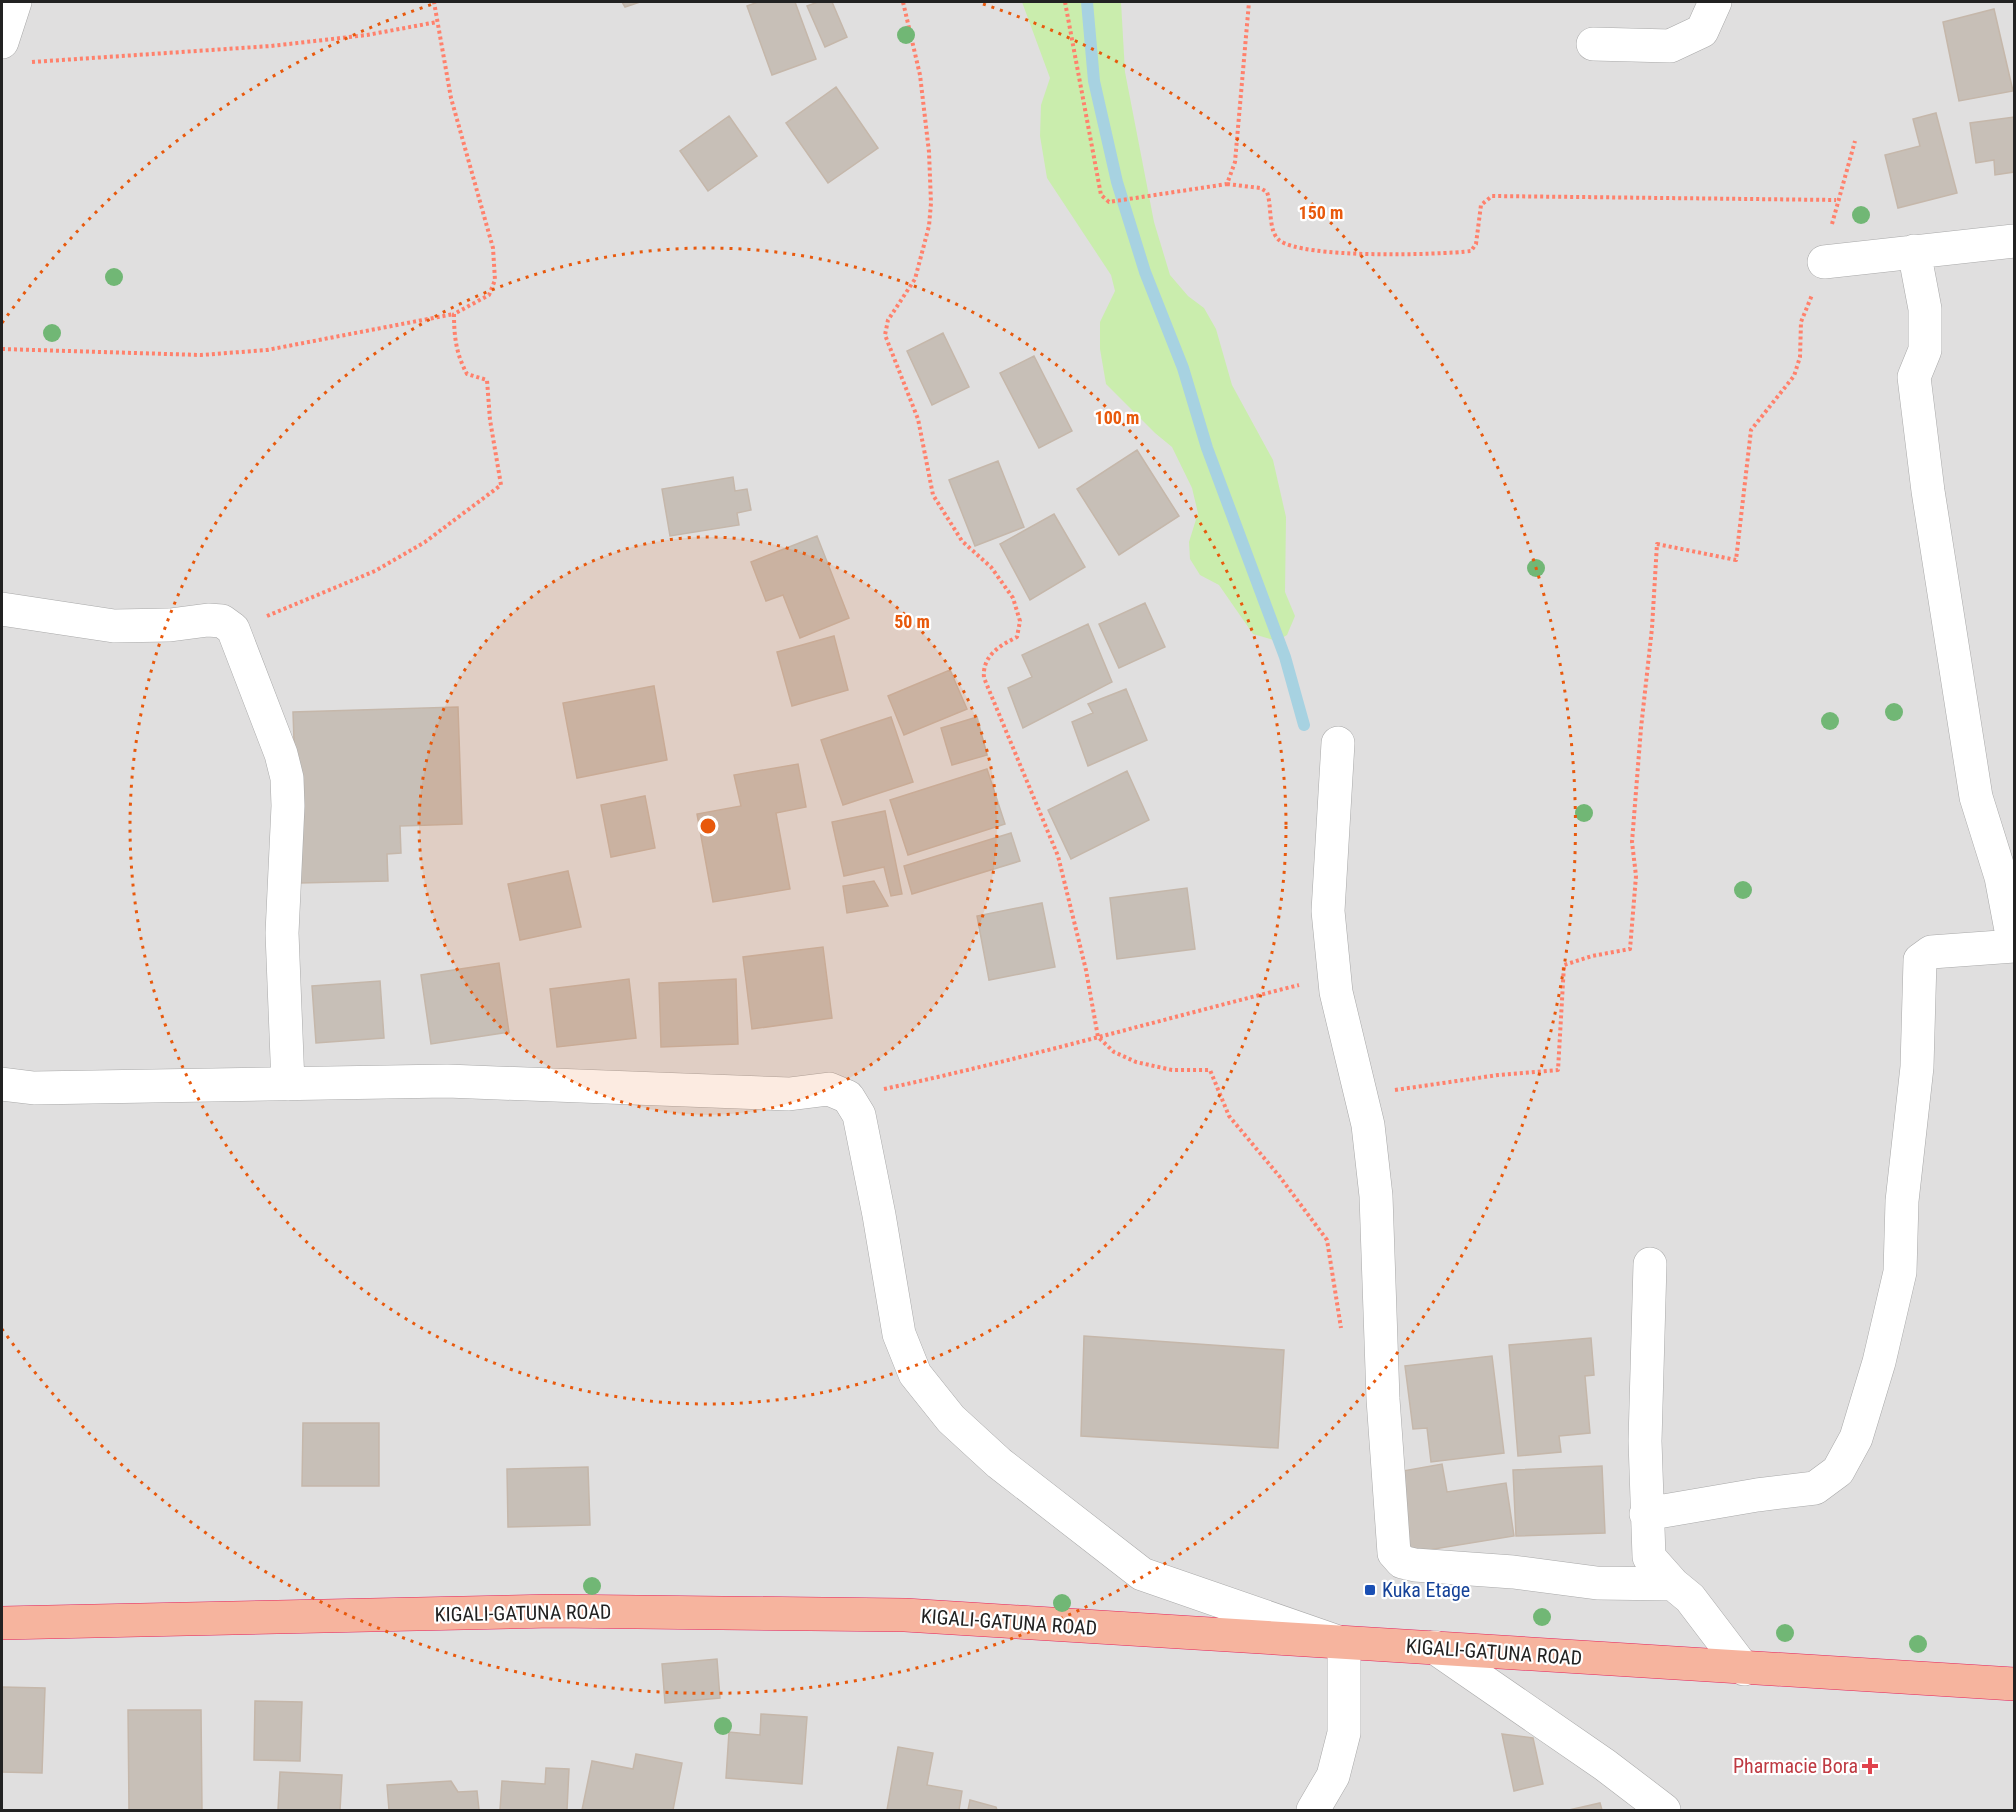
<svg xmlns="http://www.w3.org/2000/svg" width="2016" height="1812" viewBox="0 0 2016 1812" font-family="'Roboto Condensed',sans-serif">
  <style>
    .residential { fill: #e0dfdf }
    .grass { fill: #caedad }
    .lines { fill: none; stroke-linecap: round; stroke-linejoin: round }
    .stream { stroke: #a7d2e1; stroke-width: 12 }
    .building { fill: #c7bfb7; stroke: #c5b7aa; stroke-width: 1.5 }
    .minor-casing { stroke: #a9a9a9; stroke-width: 34 }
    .trunk-casing { stroke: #e4225c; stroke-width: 34 }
    .path { stroke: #ff816c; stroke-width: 4; stroke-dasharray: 3 3; stroke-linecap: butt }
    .minor { stroke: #fff; stroke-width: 33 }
    .trunk { stroke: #f6b49e; stroke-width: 33 }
    .tree { fill: #71b775 }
    .ring { fill: none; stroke: #e8590c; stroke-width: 3; stroke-dasharray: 3 6 }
    .transit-dot { fill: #1a4fb4; stroke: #fff; stroke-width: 2 }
    .health-dot { fill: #e0444e; stroke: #fff; stroke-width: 2 }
    .labels { text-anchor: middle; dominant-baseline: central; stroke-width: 4.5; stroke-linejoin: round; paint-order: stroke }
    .transit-label { font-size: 20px; fill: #164399; stroke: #fff; text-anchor: start }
    .street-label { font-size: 20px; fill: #222; stroke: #fff }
    .health-label { font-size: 20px; fill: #be3a42; stroke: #fff; text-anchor: end }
    .centre { fill: #e8590c; stroke: #fff; stroke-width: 3 }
    .ring-label { font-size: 18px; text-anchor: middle; font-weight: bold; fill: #e8590c; stroke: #fff; stroke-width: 4.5; stroke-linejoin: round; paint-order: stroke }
  </style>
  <rect width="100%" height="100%" fill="#f2efe8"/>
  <path class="residential" d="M2,2H2014V1810H2Z"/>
  <path class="grass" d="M1022,2H1121L1125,72L1154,222L1170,275L1188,296L1204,308L1216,329L1232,385L1273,460L1286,517L1285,592L1295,616L1287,635L1277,641L1253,634L1219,585L1200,575L1190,559L1189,542L1198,513L1192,488L1172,447L1155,433L1106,384L1100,349V322L1115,291L1111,275L1047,178L1040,136L1041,105L1050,78Z"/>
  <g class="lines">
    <path class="stream" d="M1087,2L1094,81L1117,182L1145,272L1183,368L1207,448L1285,657L1304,725"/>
  </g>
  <path class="building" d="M622,2H640L625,7Z
    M758,2H795L816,59L772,75L747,6Z
    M818,2H832L847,37L825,47L807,6Z
    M1994,9L2013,91L1959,101L1943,22Z
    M836,87L878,148L828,183L786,123Z
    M1936,113L1957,193L1898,208L1885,155L1920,146L1913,119Z
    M729,116L757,156L708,191L680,151Z
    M2014,117V172L1995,175L1994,160L1976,163L1970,123Z
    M943,333L969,387L932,405L907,351Z
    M1034,356L1072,431L1039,448L1000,373Z
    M1137,450L1179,516L1119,555L1077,489Z
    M998,461L1024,527L975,546L949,480Z
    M733,477L735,491L747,489L751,510L737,513L739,525L670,536L662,489Z
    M1054,514L1085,567L1030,600L1000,544Z
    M817,536L849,618L800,638L783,595L766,601L751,562Z
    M1145,603L1165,647L1119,668L1099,624Z
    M1088,624L1112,682L1023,728L1008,688L1032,677L1022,655Z
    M834,636L848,690L792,706L777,652Z
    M950,670L967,709L904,735L888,696Z
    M654,686L667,760L577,778L563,703Z
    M1126,689L1147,740L1088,766L1072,722L1093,713L1088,704Z
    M458,707L462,824L400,826L401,853L387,854L388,881L299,883L293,712Z
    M891,717L913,782L843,805L821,740Z
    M977,717L987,755L952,765L941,728Z
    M798,764L806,807L776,813L790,889L713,902L697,814L741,806L734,775Z
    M987,769L1005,824L908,855L890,800Z
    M1127,771L1149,820L1071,859L1048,810Z
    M645,796L655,848L611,857L601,805Z
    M885,811L902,894L891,896L884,867L844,876L832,822Z
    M1011,833L1020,861L912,894L904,866Z
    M568,871L581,927L520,940L508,884Z
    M874,881L888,906L847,913L843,886Z
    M1187,888L1195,949L1117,959L1110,898Z
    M1042,903L1055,967L989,980L977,916Z
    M823,947L832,1018L752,1029L743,957Z
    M499,963L509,1032L431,1044L421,975Z
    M629,979L636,1038L557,1047L550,989Z
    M736,979L738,1044L661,1047L659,983Z
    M380,981L384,1038L316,1043L312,986Z
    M1084,1336L1284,1350L1278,1448L1081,1436Z
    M1591,1338L1594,1375L1585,1376L1590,1433L1559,1436L1561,1452L1518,1456L1509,1345Z
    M1492,1356L1504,1453L1431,1462L1427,1428L1413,1429L1405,1366Z
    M303,1423H379V1486H302Z
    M1442,1464L1447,1492L1506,1483L1514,1536L1410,1553L1397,1472Z
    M1602,1466L1605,1533L1516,1536L1513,1470Z
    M588,1467L590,1525L508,1527L507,1469Z
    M717,1659L720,1698L665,1703L662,1664Z
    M2,1687L45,1688L42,1773L2,1772Z
    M255,1701L302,1702L300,1761L254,1760Z
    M128,1710H201L202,1810H129Z
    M761,1714L807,1717L802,1784L726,1778L729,1732L760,1735Z
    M1502,1734L1533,1738L1543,1784L1514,1791Z
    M898,1747L933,1753L927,1785L962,1791L959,1810H887Z
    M636,1754L682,1763L673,1810H582L592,1761L633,1769Z
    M546,1768L569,1769L567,1810H500L502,1781L545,1784Z
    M280,1772L342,1775L340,1810H278Z
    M451,1781L458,1792L477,1791L479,1810H389L387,1785Z
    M970,1800L996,1807L997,1810H968Z
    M1600,1803L1602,1810H1569Z"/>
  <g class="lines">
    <defs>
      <path id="minor" d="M2,42L15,2
        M1593,44L1670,46L1702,31L1715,2
        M1914,251L1925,309V350L1914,377L1928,491L1976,797L2001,877L2014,946
        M1824,262L2014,241
        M2,609L114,626L170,625L208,620L222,621L233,629L281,754L287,778L288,806L282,933L288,1084
        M1338,743L1328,911L1336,992L1368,1125L1376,1196L1383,1399L1394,1553L1402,1562L1415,1565L1513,1572L1597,1583L1673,1584
        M2,1084L34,1088L447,1081L789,1094L829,1089L848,1097L859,1115L879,1215L899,1334L915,1374L951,1419L999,1463L1142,1574L1344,1644V1733L1333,1776L1313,1810
        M1650,1264L1645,1441L1649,1557L1673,1584L1690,1598L1744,1669
        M1646,1514L1757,1495L1815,1488L1838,1471L1856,1438L1879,1362L1900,1272L1902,1201L1917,1067L1920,960L1931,952L2014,946
        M1434,1647L1605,1765L1664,1810"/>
      <path id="trunk" d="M2,1623L553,1611L905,1615L2014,1684"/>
    </defs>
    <use href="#minor" class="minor-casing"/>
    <use href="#trunk" class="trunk-casing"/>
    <path class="path" d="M903,2L920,75L929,152L931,203L929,226L915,279L888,320L885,335L918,419L933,495L962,541L991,567L1013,598L1020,621L1017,637C999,646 982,656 984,678L1058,856L1086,970L1098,1037L1114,1052L1136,1062L1172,1070H1210L1229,1116L1280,1177L1327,1240L1341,1328
      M1065,2L1101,195L1109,202L1227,184L1235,162L1249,2
      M32,62L271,46L367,35L437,22
      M1227,184L1260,188L1267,192C1272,206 1268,231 1279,240C1302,259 1439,255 1471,251L1476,244L1481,205L1492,196L1836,200
      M1832,224L1855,141
      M2,349L201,355L267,350L454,314
      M267,616L375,571L425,542L501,485L490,420L487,380L467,374C456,354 454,336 454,314L489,295L495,280L493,248L451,98L434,2
      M884,1089C1023,1059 1160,1020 1299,985
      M1395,1090L1498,1075L1558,1070L1564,965L1592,956L1630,949L1636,876L1632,842L1641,728L1652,628L1657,544L1736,560L1751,430L1794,376L1800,357L1801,322L1812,295"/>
    <use href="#minor" class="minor"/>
    <use href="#trunk" class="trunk"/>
  </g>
  <g class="tree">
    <circle cx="906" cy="35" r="9"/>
    <circle cx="1861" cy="215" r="9"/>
    <circle cx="114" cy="277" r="9"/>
    <circle cx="52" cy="333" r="9"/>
    <circle cx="1536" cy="568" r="9"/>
    <circle cx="1894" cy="712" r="9"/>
    <circle cx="1830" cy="721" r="9"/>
    <circle cx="1584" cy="813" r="9"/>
    <circle cx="1743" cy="890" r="9"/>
    <circle cx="592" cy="1586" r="9"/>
    <circle cx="1062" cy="1603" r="9"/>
    <circle cx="1542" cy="1617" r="9"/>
    <circle cx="1785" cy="1633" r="9"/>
    <circle cx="1918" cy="1644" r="9"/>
    <circle cx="723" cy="1726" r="9"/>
  </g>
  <circle cx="708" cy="826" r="289" fill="#e8590c" fill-opacity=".12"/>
  <g class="ring">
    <circle cx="708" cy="826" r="289"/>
    <circle cx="708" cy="826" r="578"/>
    <path d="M2 323A867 867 0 0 1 433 4M983 4A867 867 0 1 1 2 1329"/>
  </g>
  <rect class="transit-dot" x="1364" y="1584" width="12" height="12" rx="3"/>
  <path class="health-dot" d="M1867 1757h6v6h6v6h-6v6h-6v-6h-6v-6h6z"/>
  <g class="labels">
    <g class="transit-label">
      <text x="1382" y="1590">Kuka Etage</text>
    </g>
    <g class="street-label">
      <text transform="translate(523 1613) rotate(-1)">KIGALI-GATUNA ROAD</text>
      <text transform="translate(1009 1622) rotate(4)">KIGALI-GATUNA ROAD</text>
      <text transform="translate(1494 1652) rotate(4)">KIGALI-GATUNA ROAD</text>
    </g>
    <g class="health-label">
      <text x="1858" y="1766">Pharmacie Bora</text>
    </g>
  </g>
  <circle cx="708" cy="826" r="9" class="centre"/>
  <g class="ring-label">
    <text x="1321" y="219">150 m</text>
    <text x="1117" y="424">100 m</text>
    <text x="912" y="628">50 m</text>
  </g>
  <rect width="2016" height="1812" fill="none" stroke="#222222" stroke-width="6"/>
</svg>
